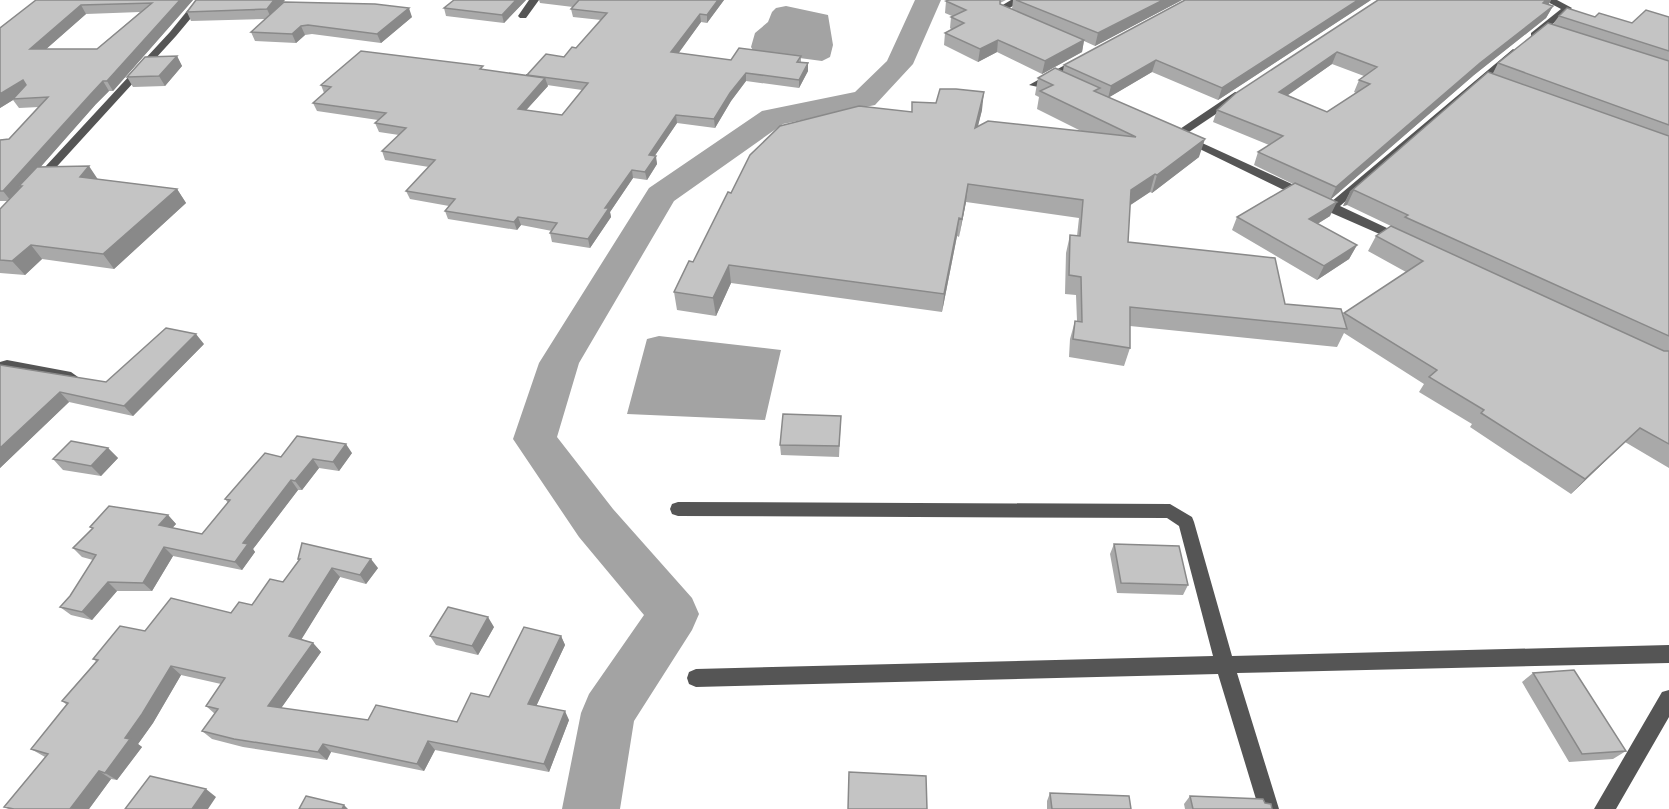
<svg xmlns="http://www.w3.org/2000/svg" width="1669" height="809" viewBox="0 0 1669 809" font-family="'Public Sans',sans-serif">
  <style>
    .water { fill: #a3a3a3 }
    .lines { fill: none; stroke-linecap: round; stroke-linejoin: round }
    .river { fill: #a3a3a3; fill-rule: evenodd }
    .minor { fill: #555; fill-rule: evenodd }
    .wall { fill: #a9a9a9; fill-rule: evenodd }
    .shaded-wall { fill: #898989 }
    .building { fill: #c4c4c4; stroke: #898989; stroke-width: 1.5; fill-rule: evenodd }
  </style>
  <rect width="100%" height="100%" fill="#fff"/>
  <path class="water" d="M786,6L828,15L833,45L830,57L822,61L754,52L751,47L755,33L768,22L772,12L776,8Z
    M659,336L781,350L765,420L627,414L647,339Z"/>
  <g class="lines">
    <path class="river" d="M915,0H941L913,64L875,105L783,124L674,201L579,363L557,437L613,509L692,598L699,614L692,630L634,721L620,809H562L581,713L589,694L644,615L579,537L513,439L539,363L649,188L762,111L855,92L887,61Z"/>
    <path class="minor" d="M196,0H206L176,36L40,185H32V181L170,32Z
      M529,0H539L526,18H520L518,16Z
      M1011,0H1023L1006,10L1016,16L1011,19L999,14L996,9Z
      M1544,0H1557L1572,8L1537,37H1531V33L1561,9Z
      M1513,49L1518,52L1516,54L1340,206L1404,236L1406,239L1404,242L1400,243L1327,211L1171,135L1235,92H1243V96L1183,136L1189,137L1331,202Z
      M1081,56L1086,59L1085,61L1038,87L1029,85Z
      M7,360L71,372L78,377L71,382L7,370L0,372V362Z
      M678,502L1170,504L1192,517L1194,522L1232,656L1669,645V663L1237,673L1279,809H1259L1218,674L696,687L689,684L687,678L689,672L696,669L1213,656L1179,526L1167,518L678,516L672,514L670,509L672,504Z
      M1669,690V717L1616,809H1594L1662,692Z"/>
  </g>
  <path class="wall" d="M36,0H193L113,91H109L96,104L40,167L97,179L177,189L186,203L114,269L42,259L25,275L0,273V209L8,201H0V140L9,139L39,107L19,108L13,100L0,108V28ZM140,12L97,49H46L86,14Z
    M526,0L504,23L446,16L444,8Z
    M539,0H724L707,23L701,22L678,53L731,60L801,56V62L808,71L799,88L746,81L731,101L715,128L677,123L655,155L657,164L647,180L633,178L610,212L611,217L590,248L552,242L550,233L552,231L521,225L517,230L448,219L445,211L449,206L410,199L406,191L429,167L385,160L382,151L399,135L379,132L375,123L378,120L317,111L313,103L324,93L321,85L485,70L528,76L527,75L564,57L576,48L601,20L573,17L571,9L573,7L540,3ZM547,85L582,90L562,115L526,110L548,86Z
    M1006,0L1000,3V4L1012,9L1013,0H1182L1095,46L1084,41L1082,52L1042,74L997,52L978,62L944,45L945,33L952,30L950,28L951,17L952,16L945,13L946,1Z
    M1371,0L1218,100L1152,72L1109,97L1199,157L1152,193L1150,192L1130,205L1128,242L1285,304L1343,315L1344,313L1406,272L1368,251L1376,236L1391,226L1347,205L1343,206L1350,192L1493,73L1498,63L1553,24L1559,16L1595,17L1632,23L1669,17V468L1625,442L1571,494L1470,427L1472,424L1419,392L1424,384L1344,333L1337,347L1130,326V348L1124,366L1069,357L1070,339L1075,321H1077L1076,295L1065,294L1066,253L1070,235L1077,236L1079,218L966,202L959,237L957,236L942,312L731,283L716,316L677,310L674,292L693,262L731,193L911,112L982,110L978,126L1083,132L1037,109L1039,97L1035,95L1038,78L1063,71L1064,65Z
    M1378,0H1551L1549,4L1553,6L1546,18L1474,75L1331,199L1330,216L1317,224L1357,245L1349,259L1317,280L1232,230L1237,217L1293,184L1254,165L1258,152L1269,145L1213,122L1217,110ZM1332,64L1364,76L1359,80L1354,92L1356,93L1327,112L1287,95Z
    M282,4L412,17L381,43L312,34L305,35L296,43L255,41L251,32L266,19L191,21L187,12Z
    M177,56L182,66L165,86L133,87L127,77Z
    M204,344L133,416L69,402L0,468V365L106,382Z
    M841,416L839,457L781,455L780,445Z
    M108,448L118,458L101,476L63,470L53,459Z
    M352,453L339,471L319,468L302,490H298L253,549L255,552L242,570L173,556L152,591H117L92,620L71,615L60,607L70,596L93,560L82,557L73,548L92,529L90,527L168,515L176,524L172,528L202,534L228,503L225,499L281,457Z
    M1114,544L1188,585L1183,595L1117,593L1110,554Z
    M298,559L378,568L366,584L340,577L301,639L313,643L321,652L281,708L368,720L457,722L561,636L565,645L536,706L569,720L549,772L435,750L424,771L331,752L327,760L243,747L212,739L202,731L215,714L206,706L221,684L181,675L153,723L138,744L142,747L117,780L111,779L89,809H9L4,807L45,757L31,749L67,705L62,701L96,661L93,659L145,631L231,613L252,605L283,582L299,560Z
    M494,627L478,655L436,645L430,636Z
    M1533,673L1626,751L1613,759L1569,762L1522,682Z
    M1050,793L1131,809H1047V801Z
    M1190,796L1265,803L1272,809H1185L1184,804Z"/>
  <path class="shaded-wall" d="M180,0H193L113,91L107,81Z
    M274,0H285L271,18L267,9Z
    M516,0H526L504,23L502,15Z
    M718,0H724L707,23V15Z
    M1163,0H1182L1095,46L1098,33Z
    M1358,0H1371L1218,100L1222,88Z
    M1546,0H1551L1548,5L1543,3Z
    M81,5L86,14L36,58L30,49Z
    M1553,6L1546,18L1474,75L1330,200L1336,187L1480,63Z
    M409,8L412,17L381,43L377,34Z
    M700,14L701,22L673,61L671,52Z
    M301,26L305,35L296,43L292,34Z
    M998,40L997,52L978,62L980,49Z
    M1084,40L1082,52L1042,74L1045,61Z
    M1337,52L1332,64L1274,105L1279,92Z
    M177,56L182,66L165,86L159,76Z
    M1156,60L1152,72L1108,98L1111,86Z
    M808,63V71L799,88V80Z
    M746,73V81L731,101L715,128L714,119L730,93Z
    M545,78L548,86L520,117L518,109Z
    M23,80L29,90L13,99V100L0,108V94Z
    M103,81L109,91L96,104L23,187L22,186H19L21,189L11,201L3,191L90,95Z
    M984,92L982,110L973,145L975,128Z
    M676,115L677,123L650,163L649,155Z
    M1205,139L1199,157L1152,193L1157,175Z
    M656,156L657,164L647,180L645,172Z
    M89,166L99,181L80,177Z
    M632,170L633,178L610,212L611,217L590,248L588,239L605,208Z
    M1155,174L1150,192L1126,208L1131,190Z
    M968,184L966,202L959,237L962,219Z
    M177,189L186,203L114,269L103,254Z
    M1354,190L1347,205L1343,206L1350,192Z
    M1337,202L1330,216L1303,233L1309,219Z
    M518,217L521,225L517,230L514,222Z
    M959,218L957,236L942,312L944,294Z
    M31,245L42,259L25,275L12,261Z
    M1357,245L1349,259L1317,280L1324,266Z
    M729,265L731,283L716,316L713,298Z
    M196,334L204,344L133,416L124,406Z
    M60,392L69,402L0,468V448Z
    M1640,428L1625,442L1571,494L1585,479Z
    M346,444L352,453L339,471L333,462Z
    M108,448L118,458L101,476L91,466Z
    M313,459L319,468L302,490L295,481Z
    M291,480L298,490L253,549L255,552L242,570L235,562L243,543Z
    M168,515L176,524L167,534L159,525Z
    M164,547L173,556L152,591L143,583Z
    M371,559L378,568L366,584L360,575Z
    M332,568L340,577L298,645L289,636Z
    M108,582L117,591L92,620L82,612Z
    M488,617L494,627L478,655L472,646Z
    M561,636L565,645L533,713L528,704Z
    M313,643L321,652L277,714L268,706Z
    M171,666L181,675L153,723L138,744L142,747L117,780L105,773L125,738Z
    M565,711L569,720L549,772L544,764Z
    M428,741L435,750L424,771L417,764Z
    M323,744L331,752L327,760L318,752Z
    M99,771L111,779L89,809H70Z
    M206,789L216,797L208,809H192Z
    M344,805L348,809H342Z"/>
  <path class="building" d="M36,0H180L107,81H103L90,95L3,191H0V140L9,139L48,97L13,99L26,85L23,80L0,94V28ZM152,3L97,49H30L81,5Z
    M196,0H274L267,9L187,12Z
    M454,0H516L502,15L444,8Z
    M578,0H718L707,15L700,14L671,52L731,60L739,48L801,56L797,62L808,63L799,80L746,73L730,93L714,119L676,115L649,155L656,156L645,172L632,170L605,208H609L588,239L550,233L557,223L518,217L514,222L445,211L455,199L406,191L435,160L382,151L406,128L375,123L386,113L313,103L331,87L321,85L361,51L483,66L480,69L545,78L518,109L562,115L588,83L527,75L546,54L564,57L572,47L576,48L607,13L571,9L579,0Z
    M949,0H1000V4L1084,40L1045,61L998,40L980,49L945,33L964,23L951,17L966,10L946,1Z
    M1016,0H1163L1098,33Z
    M1185,0H1358L1222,88L1156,60L1111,86L1064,65Z
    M1378,0H1546L1543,3L1553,6L1480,63L1336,187L1258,152L1283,136L1217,110L1236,93ZM1337,52L1377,67L1359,80L1370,84L1327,112L1279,92Z
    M284,2L375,4L409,8L377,34L308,25L301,26L292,34L251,32Z
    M1567,8L1595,17L1599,13L1632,23L1646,10L1669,17V51L1559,16Z
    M1548,23L1669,61V125L1498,63Z
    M177,56L159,76L127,77L145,57Z
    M1055,68L1100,88L1094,91L1205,139L1157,175L1155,174L1131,190L1128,242L1275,258L1285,304L1341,309L1347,329L1130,307V348L1073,339L1075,321L1082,322L1081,277L1069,275L1070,235L1080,236L1083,200L968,184L962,219L959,218L944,294L729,265L713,298L674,292L689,261L693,262L728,192L731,193L750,155L780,126L859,106L912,112V102L936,103L940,89H956L984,92L975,128L988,121L1136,137L1040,91L1053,85L1038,78Z
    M1488,72L1669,136V336L1405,217L1408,215L1354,190L1350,192Z
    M89,166L80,177L177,189L103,254L31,245L12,261L0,260V209L22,186H19L37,167Z
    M1295,183L1337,202L1309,219L1357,245L1324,266L1237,217Z
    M1391,226L1664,351H1669V444L1640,428L1585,479L1481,413L1484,410L1429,377L1437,370L1344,313L1423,261L1376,236Z
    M166,328L196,334L124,406L60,392L0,448V365L106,382Z
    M783,414L841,416L839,446L780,445Z
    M297,436L346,444L333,462L313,459L295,481L291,480L243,543L248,544L235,562L164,547L143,583L108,582L82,612L60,607L70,596L96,555L73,548L93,528L90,527L109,506L168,515L159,525L202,534L230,500L225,499L265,453L281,457Z
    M71,441L108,448L91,466L53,459Z
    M302,543L371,559L360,575L332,568L289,636L313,643L268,706L368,720L376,705L457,722L471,693L489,697L524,627L561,636L528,704L565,711L544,764L428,741L417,764L323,744L318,752L234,739L202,731L218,709L206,706L225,678L171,666L142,714L125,738L130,739L105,773L99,771L70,809H14L4,807L48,754L31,749L68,703L62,701L98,660L93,659L120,626L145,631L171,598L231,613L239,602L252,605L270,579L283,582L300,559H298Z
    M1114,544L1179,546L1188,585L1121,583Z
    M448,607L488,617L472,646L430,636Z
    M1574,670L1626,751L1582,754L1533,673Z
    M849,772L926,776L927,809H848Z
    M150,776L206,789L192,809H125Z
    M1050,793L1129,796L1131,809H1052Z
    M306,796L344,805L342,809H299Z
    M1190,796L1263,799L1265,803L1271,804L1272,809H1193Z"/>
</svg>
